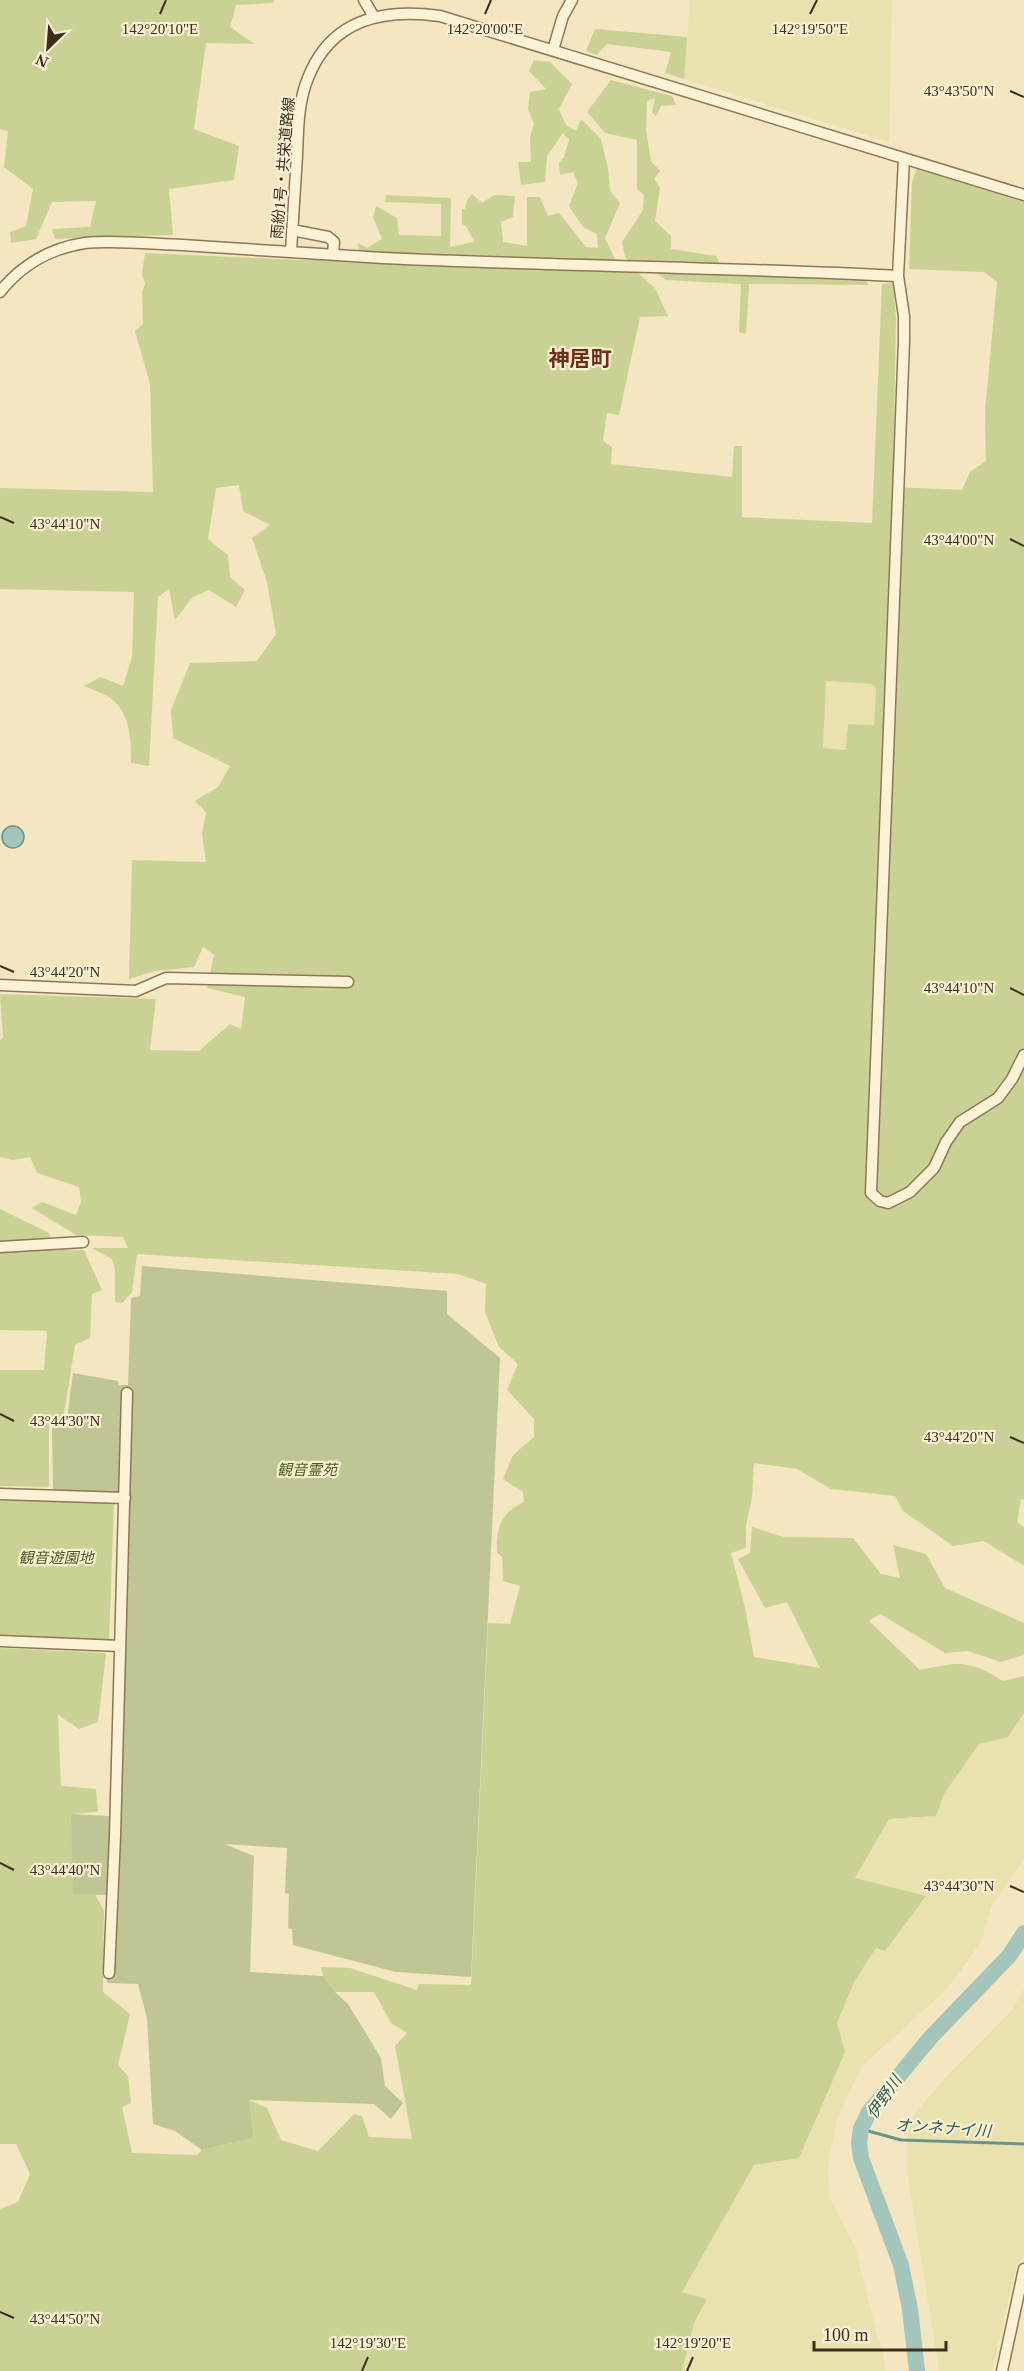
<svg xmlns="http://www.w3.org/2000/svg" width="1024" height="2371" viewBox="0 0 1024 2371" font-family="'Times New Roman','Noto Sans JP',serif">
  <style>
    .farmland { fill: #e9e2ae }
    .green { fill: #c9d294; fill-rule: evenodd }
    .cemetery { fill: #bfc694 }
    .water { fill: #a4c5bc; stroke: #6a948b; stroke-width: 1.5 }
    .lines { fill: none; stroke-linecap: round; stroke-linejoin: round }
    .stream { stroke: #6a948b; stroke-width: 3 }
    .river { stroke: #a4c5bc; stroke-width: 16 }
    .minor-casing { stroke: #8f7656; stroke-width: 13 }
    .minor { stroke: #fcf2d6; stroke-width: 10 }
    .ticks { fill: none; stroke: #3d2d1c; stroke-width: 2 }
    .labels { text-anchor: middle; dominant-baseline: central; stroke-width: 4.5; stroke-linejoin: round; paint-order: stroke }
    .street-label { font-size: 15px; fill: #3d2d1c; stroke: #f9efd2 }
    .park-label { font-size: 15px; font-style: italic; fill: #4b5c20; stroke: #f9efd2 }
    .water-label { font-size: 16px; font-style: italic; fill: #2a5e5d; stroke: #f9efd2 }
    .district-label { font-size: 21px; font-weight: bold; fill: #6f2c17; stroke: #f9efd2 }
    .ticks-label { font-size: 15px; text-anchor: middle; fill: #3d2d1c; stroke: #f9efd2; stroke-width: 4.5; stroke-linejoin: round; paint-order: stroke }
  </style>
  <rect width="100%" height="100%" fill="#f3e6c1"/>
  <path class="farmland" d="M690,0H892L889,142L684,79Z
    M826,681L872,684L876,688L874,725L846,750L822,748Z
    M1024,1713V1859L992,1905L981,1942L947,1989L862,2066L837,2119L828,2165L829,2197L855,2247L877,2335L883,2350L885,2371H682L694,2323L707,2299L681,2293L754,2165L844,2052L836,2024L854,1982L876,1948L926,1896L855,1879L889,1819L936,1816L944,1794L979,1744L1008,1737Z
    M1024,1989V2256L1017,2265L992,2371H939L906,2164L909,2120L947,2076L1012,2010Z"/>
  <path class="green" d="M0,0H274L273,3L236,5L230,27L255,44L206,43L194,129L239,146L234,180L169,189L173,235L55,239L52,229L90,227L96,201L52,202L36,239L11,243L10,232L26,226L33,189L4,167L8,131L0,129Z
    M595,29L687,37L684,79L665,73L671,52L607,44L597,55L586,51Z
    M534,60L550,62L572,84L559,109L566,125L576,131L581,119L601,139L608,168L610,191L620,203L605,238L615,259L638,273L655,288L668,316L640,317L619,415L607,413L603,441L612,447L611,464L732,477L734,446H742V517L872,523L882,284L893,283L896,318L893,487L962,490L970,472L986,461L985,412L997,282L984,272L909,269L912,182L917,168L1024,202V1500L1021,1499L1017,1522L1024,1527V1566L984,1541L953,1546L903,1511L895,1496L831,1489L797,1469L754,1463L752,1498L746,1525V1548L731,1553L745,1607L754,1657L820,1668L787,1602L765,1608L738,1559L750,1553L752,1527L784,1537L853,1538L881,1574L900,1578L893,1545L926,1554L945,1588L1024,1623V1655L1001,1662L968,1651L945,1653L880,1614L869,1621L920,1670C960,1662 967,1659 1003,1681L1024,1676V1713L1008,1737L979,1744L944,1794L936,1816L889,1819L855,1878L926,1896L885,1951L876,1948L854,1982L837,2023L845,2052L799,2158L754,2165L682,2292L707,2299L694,2323L682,2371H0V2209L18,2202L30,2174L16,2144H0V1648L106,1653L98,1722L79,1729L58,1715L61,1786L96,1789L98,1812L71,1814L95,1894L104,1911L103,1992L130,2014L118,2065L128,2076L131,2103L122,2107L132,2153L197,2155L202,2150L254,2138L249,2100L267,2108L281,2140L318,2151L354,2114L362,2116L369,2137L412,2139L395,2046L407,2033L391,2023L374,1992H335L323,1976L321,1967L350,1968L417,1990L419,1984L471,1985L488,1623L510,1624L520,1586L503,1581L502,1557L497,1553C496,1528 500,1513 524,1502L523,1492L503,1479L513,1455L534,1437V1419L507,1390L518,1364L499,1347L485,1312L486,1284L458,1274L137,1254L132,1292L122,1303L115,1302V1270L112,1259L92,1248H128L123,1237L76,1235L32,1208L42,1202L76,1215L81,1202L79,1187L37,1173L30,1157L13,1160L0,1157V1041L3,1037L0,994L156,999L150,1050L199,1051L230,1024L241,1029L245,997L207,988L214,955L203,947L194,967L155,971L129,979L132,860L206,862L202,834L206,812L195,801L218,787L230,766L173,738L171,710L190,663L257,661L276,634L267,582L252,538L270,525L243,511L239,485L216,488L208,539L228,555L230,577L245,590L236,607L209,590L193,597L175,620L169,589L158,597L149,766L131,763C131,742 131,717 114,701C107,694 93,690 84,686L100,677L123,686L132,657L134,592L0,589V488L153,492L150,384L135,331L143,324L142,293L145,283L142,274L145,253L297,260H360L358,243L367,248L382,239L373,217L376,206L397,218L399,235L441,236V204L385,202L386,195L451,198L450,247L474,242L467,227L462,224V209H465L467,200L472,194L482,203L494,195L515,196L513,217L501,222L503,242L527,246V197H540L548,216L559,213L586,247L598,248L597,234L583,227L569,206L578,183L573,172L560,175L559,163L564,157L569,140L563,133L547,156L545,182L521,185L518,162H531L530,137L534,124L528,109L530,92L546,89L529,71ZM826,681L872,684L876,688L874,725L848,724L846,750L823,748Z
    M611,80L672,96L676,105L661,106L656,116L652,112L655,98L647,101L646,130L651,161L660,171L654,179L660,188L655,221L671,236V249L716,256L723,272L864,279L869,285L749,284L746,334L739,332L741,284L666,280L651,269L635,268L625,257L622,242L643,210L644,195L637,189V140L605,133L587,112Z
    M0,1209L49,1233L51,1239L27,1249L84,1250L102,1290L92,1294L90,1338L75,1345L62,1426L49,1424V1487L0,1486V1370H44L47,1331L0,1330Z
    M0,1499L114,1503L109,1641L0,1637Z"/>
  <path class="cemetery" d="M142,1266L447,1291V1314L500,1358L471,1977L396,1972L293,1945L292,1929L288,1928L289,1894L285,1893L287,1848L224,1844L254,1856L250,1972L323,1976L335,1992L348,2004L381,2058L385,2086L403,2103L391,2119L374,2104L249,2100L254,2138L202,2150L175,2131L153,2124L147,2018L138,1984L107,1983L106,1895L73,1894L71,1814L109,1816L120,1493L53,1490L52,1428L66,1427L73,1373L118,1381L119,1385H128L131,1298L140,1296Z"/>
  <path class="water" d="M2 837a11 11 0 1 1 22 0a11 11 0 1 1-22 0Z"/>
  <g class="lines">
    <path class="stream" d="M861,2129L901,2140L1024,2144"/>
    <path class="river" d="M917,2371L910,2309L901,2265L861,2158L859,2142L861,2129L869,2112L931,2037L1009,1956L1024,1933"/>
    <defs>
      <path id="minor" d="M364,0L374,17
        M553,50L563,16L572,0
        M904,159L898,276L904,316V341L871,1193L880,1201L888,1203L910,1192L934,1168L946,1142L960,1122L998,1098L1012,1079L1024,1055
        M292,230L328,237L334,242L333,254
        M291,251C293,219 295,187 297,155C298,130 298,102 308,78C331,19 383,8 440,16L1024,195
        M0,292C21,265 51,248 85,243C112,240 154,244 182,245C249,249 316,254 383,258C555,266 727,267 898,276
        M0,985L136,991L166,978L348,982
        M0,1247L83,1242
        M0,1494L125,1498
        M0,1641L120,1646
        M109,1973L115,1836L127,1393
        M1002,2371L1024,2269"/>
    </defs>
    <use href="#minor" class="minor-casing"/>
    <use href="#minor" class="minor"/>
  </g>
  <path class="ticks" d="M160,14L166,0M485,14L491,0M810,14L817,0M1010,91L1024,97M0,517L14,523M1010,539L1024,546M0,966L14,972M1010,988L1024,995M0,1414L14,1421M1010,1437L1024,1443M0,1863L14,1870M1010,1886L1024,1892M0,2312L14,2318M362,2371L368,2357M687,2371L693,2357"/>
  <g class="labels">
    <g class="street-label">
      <text transform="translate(283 168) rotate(-85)">雨紛1号・共栄道路線</text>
    </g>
    <g class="park-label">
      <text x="307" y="1470">観音霊苑</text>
      <text x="56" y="1558">観音遊園地</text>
    </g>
    <g class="water-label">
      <text transform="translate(884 2097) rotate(-55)">伊野川</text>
      <text transform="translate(943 2128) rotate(4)">オンネナイ川</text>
    </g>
    <g class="district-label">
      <text x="580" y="359">神居町</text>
    </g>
  </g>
  <g class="ticks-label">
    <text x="485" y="34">142°20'00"E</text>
    <text x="810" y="34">142°19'50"E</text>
    <text x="160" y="34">142°20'10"E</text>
    <text x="959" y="96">43°43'50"N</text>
    <text x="65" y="529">43°44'10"N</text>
    <text x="959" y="545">43°44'00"N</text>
    <text x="65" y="977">43°44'20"N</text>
    <text x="959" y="993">43°44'10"N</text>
    <text x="65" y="1426">43°44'30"N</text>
    <text x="959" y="1442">43°44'20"N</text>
    <text x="65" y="1875">43°44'40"N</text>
    <text x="959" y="1891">43°44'30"N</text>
    <text x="65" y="2324">43°44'50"N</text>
    <text x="368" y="2348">142°19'30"E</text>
    <text x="693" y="2348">142°19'20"E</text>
  </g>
  <g transform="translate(48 48) rotate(205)" stroke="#f9efd2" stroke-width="4.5" paint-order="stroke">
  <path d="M0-4.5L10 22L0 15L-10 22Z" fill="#3d2d1c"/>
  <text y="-9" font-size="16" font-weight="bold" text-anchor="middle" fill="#3d2d1c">N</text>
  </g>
  <path d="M814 2341v9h132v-9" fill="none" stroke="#3d2d1c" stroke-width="3"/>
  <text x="823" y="2341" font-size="18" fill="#3d2d1c" stroke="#f9efd2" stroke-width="4.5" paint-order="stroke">100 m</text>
</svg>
